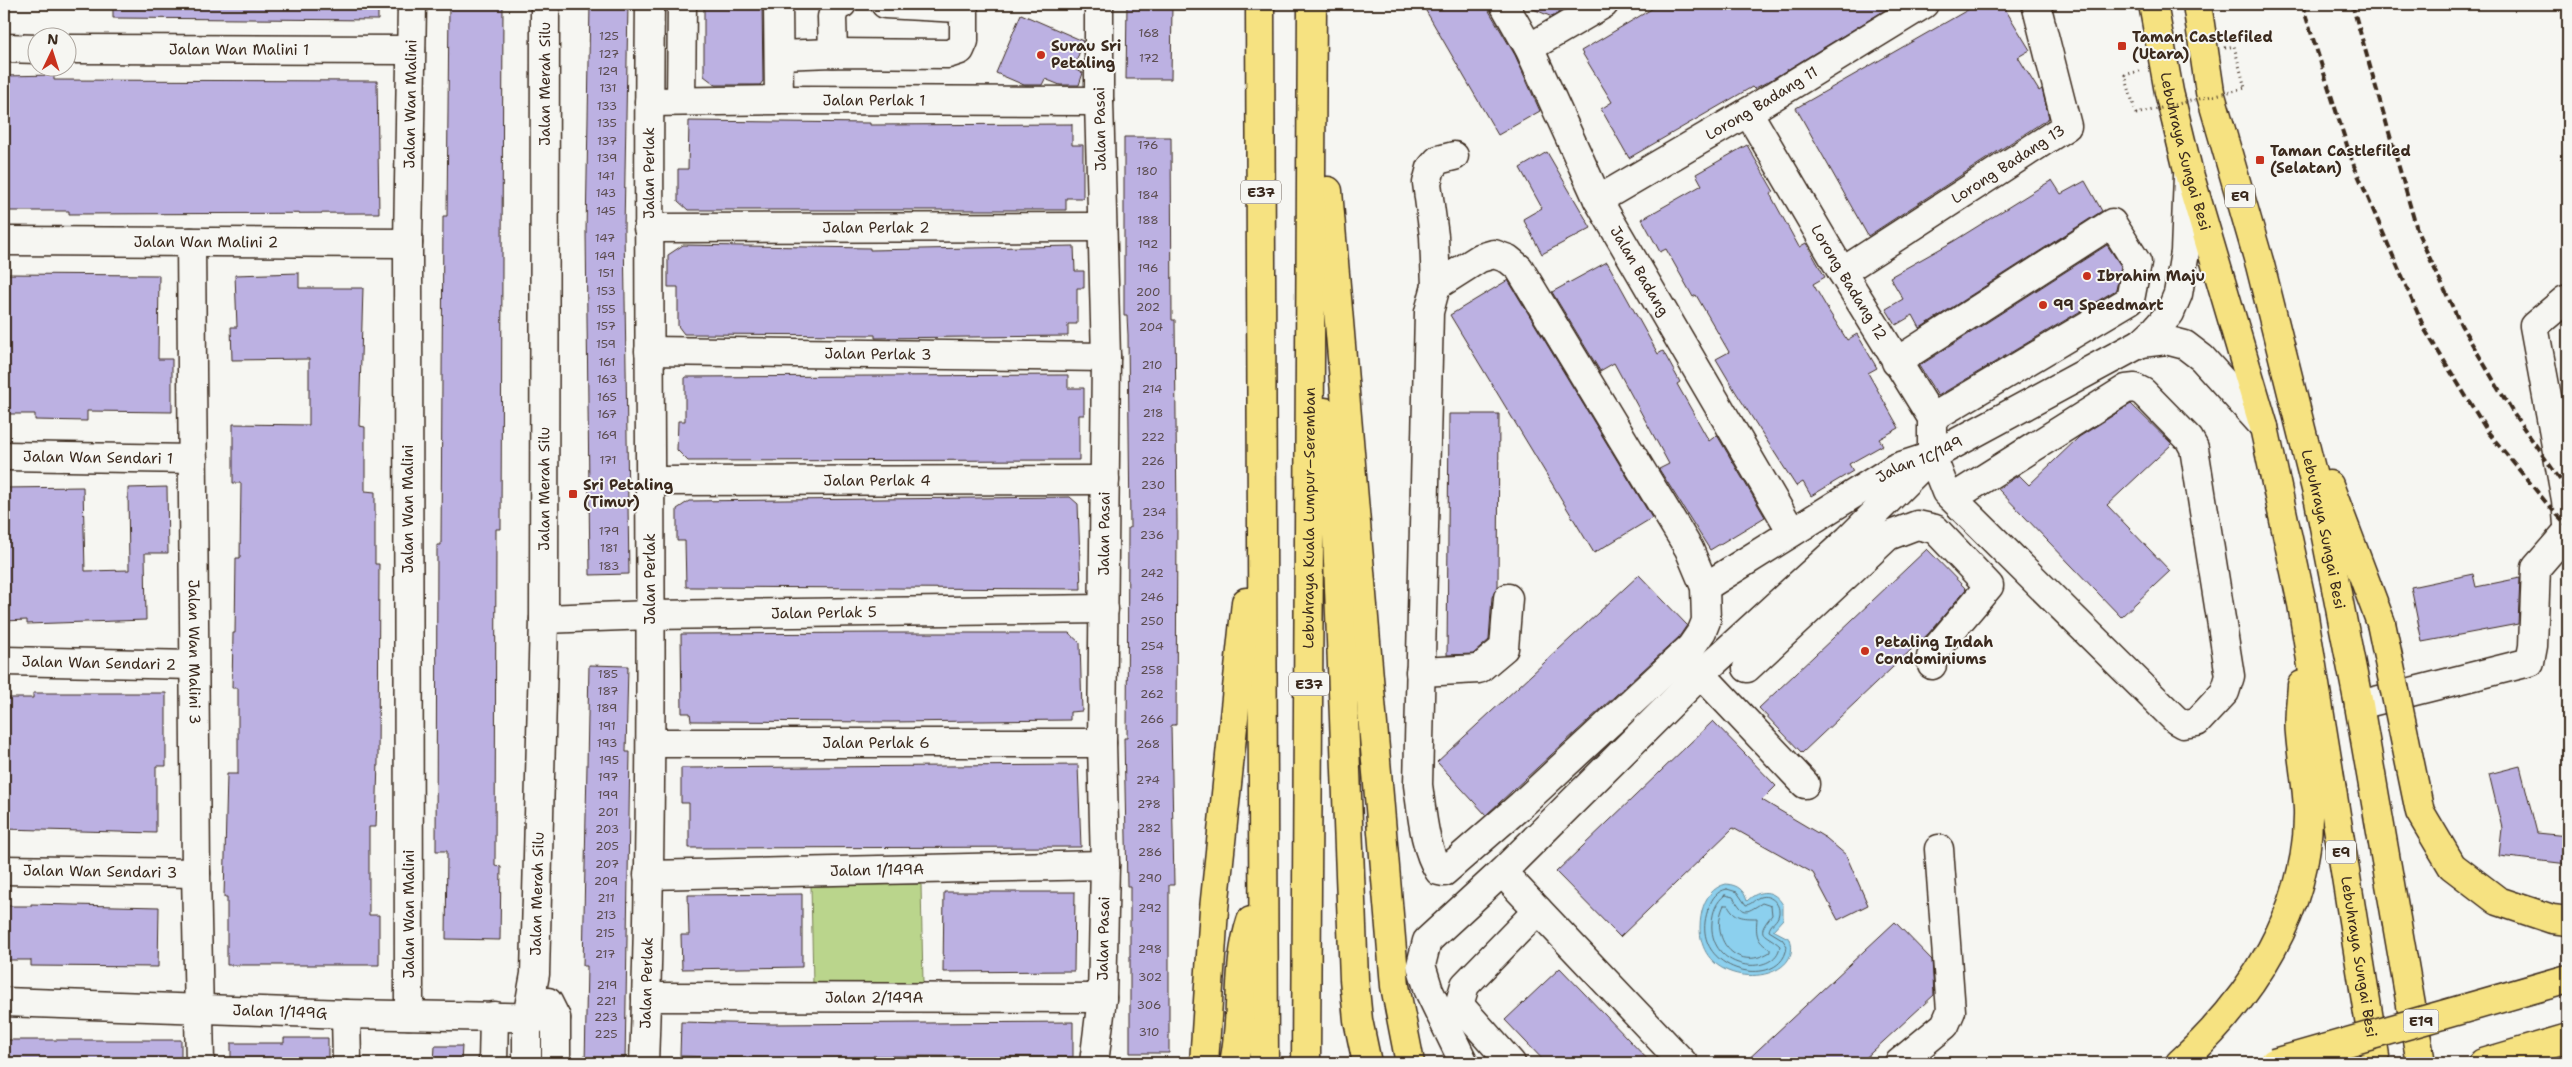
<svg xmlns="http://www.w3.org/2000/svg" width="2572" height="1067" viewBox="0 0 2572 1067" font-family="'Shantell Sans',sans-serif">
  <style>
    .green { fill: #bad58c; stroke: #7a8055 }
    .water { fill: #8cd0ee; stroke: #6c8e9b }
    .lines { fill: none; stroke-linecap: round; stroke-linejoin: round }
    .shore { stroke: #5b6c71; stroke-width: 1 }
    .building { fill: #bcb1e2; stroke: #3b2a1e }
    .minor-casing { stroke: #3b2a1e; stroke-width: 31 }
    .highway-casing { stroke: #3b2a1e; stroke-width: 31 }
    .path { stroke: #3b2a1e; stroke-width: 3; stroke-dasharray: 1 4; stroke-linecap: butt }
    .minor { stroke: #f6f6f2; stroke-width: 28 }
    .highway { stroke: #f6e281; stroke-width: 28 }
    .rail { stroke: #3b2a1e; stroke-width: 4; stroke-dasharray: 8 4; stroke-linecap: butt }
    .highway-bridge-casing { stroke: #3b2a1e; stroke-width: 31; stroke-linecap: butt }
    .path-bridge { stroke: #3b2a1e; stroke-width: 3; stroke-dasharray: 1 4; stroke-linecap: butt }
    .highway-bridge { stroke: #f6e281; stroke-width: 28 }
    .poi-dot { fill: #c8321e; stroke: #f6f6f2; stroke-width: 2 }
    .labels { text-anchor: middle; dominant-baseline: central; stroke-width: 4; stroke-linejoin: round; paint-order: stroke }
    .number-label { font-size: 12px; fill: #5b4c4f }
    .shield { fill: #f6f6f2; stroke: #73675e; stroke-width: 1 }
    .shield-label { font-size: 14px; font-weight: bold; fill: #3b2a1e }
    .poi-label { font-size: 15px; font-weight: bold; fill: #3b2a1e; stroke: #f6f6f2; text-anchor: start }
    .street-label { font-size: 15px; fill: #3b2a1e; stroke: #f6f6f2 }
  </style>
  <rect width="100%" height="100%" fill="#f6f6f2"/>
  <filter id="ink" filterUnits="userSpaceOnUse"><feTurbulence type="fractalNoise" baseFrequency=".02" numOctaves="2"/><feDisplacementMap in="SourceGraphic" scale="10" xChannelSelector="R" yChannelSelector="G"/><feConvolveMatrix kernelMatrix="1 2 1 2 8 2 1 2 1" color-interpolation-filters="sRGB"/></filter>
  <g filter="url(#ink)">
    <path class="green" d="M921,884L923,983L813,985L811,886Z"/>
    <path class="water" d="M1726,884C1738,885 1744,890 1747,901C1759,889 1774,889 1783,905V919L1773,930L1790,939C1807,988 1683,996 1702,911C1705,898 1713,887 1726,884Z"/>
    <g class="lines">
      <path class="shore" d="M1727,889L1737,892L1746,905C1753,904 1754,899 1760,897C1770,894 1780,903 1779,913C1778,922 1770,923 1769,931L1782,939L1787,946C1783,993 1683,972 1709,907C1712,898 1717,891 1727,889Z
        M1725,895L1733,897C1745,915 1744,914 1762,903L1771,906L1772,915C1754,937 1765,932 1780,946C1776,977 1708,972 1712,922C1713,911 1716,902 1725,895Z
        M1724,905H1728C1735,918 1743,918 1757,918C1756,932 1755,941 1770,949V952C1736,973 1708,938 1724,905Z"/>
    </g>
    <path class="building" d="M113,4H378V20L113,18Z
      M449,4H503L501,529H496L495,866L501,867L500,940L446,939L447,851H436L437,545H441L443,216H447Z
      M590,4H628L624,229L629,574L590,575L586,232Z
      M704,4H762L763,81L760,85H716L704,76Z
      M1127,4H1172L1171,79H1126Z
      M1422,4H1485L1515,55L1540,111L1498,135Z
      M1522,4H1574L1552,17Z
      M1660,4H1895L1769,81L1754,89L1752,87L1629,158L1601,109L1612,102L1581,51Z
      M1978,4H2002L2030,50L2018,57L2039,91L2042,89L2049,118L1868,236L1796,108Z
      M1021,14L1083,41L1074,69L1083,73L1079,85H1060L1045,79L1042,85H1024L996,73Z
      M54,75V80L377,81L379,213L69,214V211H4V76Z
      M689,121L870,123V125L1072,124V145H1083V198H1066V210H688L678,201V169H688Z
      M1124,137H1171L1172,320H1175L1177,520L1176,725H1171L1174,885H1169V1053H1130V886H1127L1124,738H1127L1128,528H1130L1128,335L1127,316H1124Z
      M1747,145L1774,192L1770,194L1799,247L1806,243L1825,277L1813,284L1830,313L1847,340L1857,334L1877,368L1868,373L1899,428L1879,439L1883,445L1849,464L1853,471L1811,496L1803,482L1796,486L1735,391L1716,359L1729,352L1696,295L1693,297L1666,249L1660,252L1642,219L1702,185L1696,174Z
      M1547,152L1591,228L1542,254L1523,219L1542,208L1520,168Z
      M2052,180L2061,194L2085,181L2102,211L1920,328L1913,315L1896,325L1886,309L1903,299L1890,277L1954,241Z
      M683,245L870,248V250L1074,246L1075,271H1084V288H1077V324H1068V336L875,338V335L684,334L678,326V287H668V255Z
      M2107,245L2121,266L2116,290L1938,396L1919,366Z
      M1607,262L1658,354L1663,351L1680,382L1677,384L1709,441L1717,435L1765,517L1710,550L1659,469L1669,464L1614,363L1600,371L1552,292Z
      M299,273V288H363L359,426L365,427V491L375,492V564H379L378,762L376,827H369V915H379V965H227V897H224L227,774H238V688H232L233,633H235L236,558H240L241,483H233V424L309,425V359L232,360L231,327H237L235,275Z
      M4,274L159,275L158,359H172V412L87,411V421L35,420V414H4Z
      M1508,280L1652,518L1594,553L1450,315Z
      M1068,375V388H1084V415H1079V460L688,461L677,450L678,421H685V377Z
      M2131,404L2172,444L2107,505L2170,571L2121,617L1998,489L2019,475L2029,485L2079,437Z
      M1449,414H1499L1498,587L1492,597L1489,640L1473,654L1447,655Z
      M83,487L85,571L129,570L128,488L167,487L168,553H145L146,620L27,624V620L4,621V488Z
      M1070,497L1078,504L1081,589L686,587L685,541H677V509L689,501Z
      M1927,549L1966,589L1929,633L1802,753L1759,708Z
      M2473,574L2476,587L2520,578L2518,624L2422,642L2411,587Z
      M1639,575L1687,625L1679,637L1486,815L1437,762Z
      M887,633H1069L1080,643L1082,711L1070,712V720L891,722L691,721L690,713H682L681,634Z
      M589,665L628,666L626,752H630L625,1063H585L587,966H583Z
      M33,693H166V766H156V833L4,829V698H33Z
      M1713,721L1776,786L1762,800L1826,838L1846,855L1868,905L1838,920L1813,873L1733,828L1620,937L1556,872Z
      M1078,765L1081,847L689,848V803H681V768Z
      M2520,766L2537,833L2568,836V864L2499,856L2502,828L2489,774Z
      M944,892H1075L1074,971L943,972Z
      M802,894V967L682,969L681,935H689L688,895Z
      M31,904L159,907L158,967L31,966V960H4V906H31Z
      M1895,922L1932,960L1934,995L1860,1063H1744Z
      M1560,968L1651,1063H1546L1505,1020Z
      M681,1022L773,1024L1073,1022V1057L873,1056V1059H787L680,1056Z
      M284,1038H328V1063H231V1043H284Z
      M4,1040H181V1063H4Z
      M435,1046H462L461,1063H434Z"/>
    <g class="lines">
      <defs>
        <g id="minor">
          <path d="M778,4L779,100"/>
          <path id="s1" d="M1504,4L1529,48L1598,200L1792,532"/>
          <path d="M4,48L38,49"/>
          <path d="M1529,48L1604,4"/>
          <path id="s2" d="M68,49L411,50"/>
          <path d="M833,53L832,17L836,6L842,4"/>
          <path d="M779,55L833,53L948,54L960,50L964,41V13L959,8L885,4"/>
          <path d="M681,101L682,4"/>
          <path id="s3" d="M649,102L779,100L1099,101"/>
          <path id="s4" d="M1748,112L1842,272L1932,418V456L1946,492L2176,720L2183,724L2197,722L2225,692L2230,676L2194,448L2189,439L2143,392L2135,388L2126,389L1953,498"/>
          <path id="s5" d="M1598,200L1748,112L1924,4"/>
          <path id="s6" d="M648,228L1102,227"/>
          <path id="s7" d="M4,241L408,243"/>
          <path id="s8" d="M191,242L196,873L200,1063"/>
          <path d="M1494,254L1508,259L1519,268L1689,549L1705,587L1706,621L1702,631L1691,647L1521,805L1444,872L1439,871C1424,847 1422,813 1418,785L1429,312L1436,286L1480,258Z"/>
          <path id="s9" d="M1842,272L2067,126L2036,4"/>
          <path d="M1436,286L1434,236L1427,183L1431,168L1438,160L1454,156"/>
          <path d="M2568,299L2565,300L2534,326L2566,500L2568,525"/>
          <path d="M2141,343L2166,340L2185,345L2202,358L2264,427"/>
          <path id="s10" d="M649,351L1106,357"/>
          <path d="M1896,362L2112,223L2137,263L2130,300L1932,418"/>
          <path id="s11" d="M4,456L193,459"/>
          <path id="s12" d="M651,481L1105,480"/>
          <path id="s13" d="M1705,587L1895,468L1932,456L2141,343L2156,329L2170,313L2178,294L2185,252L2188,175"/>
          <path id="s14" d="M544,619L650,615L1104,609"/>
          <path id="s15" d="M4,661L194,665"/>
          <path d="M1747,668L1888,536L1917,525L1935,529L1989,586L1934,651L1931,657L1932,665"/>
          <path d="M1420,672L1479,669L1504,648L1508,598"/>
          <path d="M1701,674L1805,784"/>
          <path d="M2359,705L2530,662L2533,646L2536,568L2568,531"/>
          <path id="s16" d="M651,743H1102"/>
          <path id="s17" d="M4,870L196,873"/>
          <path id="s18" d="M648,875L1105,865"/>
          <path id="s19" d="M646,997L1102,998"/>
          <path id="s20" d="M4,1002L346,1014L556,1018"/>
          <path d="M548,1002L556,1018V1063"/>
          <path d="M346,1014L347,1063"/>
          <path id="s21" d="M409,1015L408,243L412,4"/>
          <path d="M493,1063L494,1016"/>
          <path id="s22" d="M527,1063V1018L535,974L544,619L545,4"/>
          <path id="s23" d="M644,1063C657,710 646,357 650,4"/>
          <path id="s24" d="M1094,1063L1102,998L1105,865L1102,743L1106,357L1099,101V4"/>
          <path d="M1464,1063L1429,991L1421,965L1427,941L1502,872"/>
          <path d="M1511,1063L1463,1009L1460,1002L1465,985L1538,910"/>
          <path d="M1683,1063L1502,872L1701,674L1849,539L1932,456"/>
          <path d="M1899,1063L1945,1025L1951,1011L1939,849"/>
        </g>
        <g id="highway">
          <path d="M1260,4L1264,1063"/>
          <path id="s25" d="M2153,4L2169,92L2188,170L2264,427L2302,604L2376,1063"/>
          <path id="s26" d="M2197,4L2210,92L2260,265L2319,501L2359,705L2421,1063"/>
          <path d="M1328,191L1395,986L1410,1063"/>
          <path d="M1325,412L1336,509L1354,979L1358,1020L1367,1063"/>
          <path d="M2329,485L2381,623"/>
          <path d="M1204,1063L1214,909L1246,602"/>
          <path d="M1234,1063C1244,1016 1236,967 1251,921"/>
          <path id="s27" d="M1306,1063L1312,4"/>
          <path d="M2180,1063C2251,999 2310,909 2308,810C2307,784 2302,760 2300,734C2298,718 2301,701 2302,685"/>
          <path d="M2483,1063L2568,1038"/>
        </g>
      </defs>
      <use href="#minor" class="minor-casing"/>
      <use href="#highway" class="highway-casing"/>
      <path class="path" d="M2225,48L2234,46L2245,88
        M2136,114L2125,75L2143,70"/>
      <use href="#minor" class="minor"/>
      <use href="#highway" class="highway"/>
      <path class="rail" d="M2302,4L2352,161L2425,330L2488,432L2549,506L2568,526
        M2352,4L2418,233L2461,325L2513,413L2568,491"/>
      <defs>
        <path id="highway-bridge" d="M2381,623L2420,812L2452,866L2498,901L2552,919L2568,921
          M2274,1063L2568,979"/>
      </defs>
      <use href="#highway-bridge" class="highway-bridge-casing"/>
      <path class="path-bridge" d="M2136,114L2245,88"/>
      <use href="#highway-bridge" class="highway-bridge"/>
    </g>
  </g>
  <g class="poi-dot">
    <rect x="2117" y="41" width="10" height="10" rx="2.5"/>
    <circle cx="1041" cy="55" r="5"/>
    <rect x="2255" y="155" width="10" height="10" rx="2.5"/>
    <circle cx="2087" cy="276" r="5"/>
    <circle cx="2043" cy="305" r="5"/>
    <rect x="568" y="489" width="10" height="10" rx="2.5"/>
    <circle cx="1865" cy="651" r="5"/>
  </g>
  <g class="labels">
    <g class="number-label">
      <text x="1149" y="33">168</text>
      <text x="609" y="36">125</text>
      <text x="609" y="54">127</text>
      <text x="1149" y="58">172</text>
      <text x="608" y="71">129</text>
      <text x="608" y="88">131</text>
      <text x="607" y="106">133</text>
      <text x="607" y="123">135</text>
      <text x="607" y="141">137</text>
      <text x="1148" y="145">176</text>
      <text x="607" y="158">139</text>
      <text x="1147" y="171">180</text>
      <text x="606" y="176">141</text>
      <text x="606" y="193">143</text>
      <text x="1148" y="195">184</text>
      <text x="606" y="211">145</text>
      <text x="1148" y="220">188</text>
      <text x="605" y="238">147</text>
      <text x="1148" y="244">192</text>
      <text x="605" y="256">149</text>
      <text x="1148" y="268">196</text>
      <text x="606" y="273">151</text>
      <text x="606" y="291">153</text>
      <text x="1148" y="292">200</text>
      <text x="1148" y="307">202</text>
      <text x="606" y="309">155</text>
      <text x="606" y="326">157</text>
      <text x="1151" y="327">204</text>
      <text x="606" y="344">159</text>
      <text x="607" y="362">161</text>
      <text x="1152" y="365">210</text>
      <text x="607" y="379">163</text>
      <text x="1152" y="389">214</text>
      <text x="607" y="397">165</text>
      <text x="1153" y="413">218</text>
      <text x="607" y="414">167</text>
      <text x="607" y="435">169</text>
      <text x="1153" y="437">222</text>
      <text x="608" y="460">171</text>
      <text x="1153" y="461">226</text>
      <text x="1153" y="485">230</text>
      <text x="1154" y="512">234</text>
      <text x="609" y="531">179</text>
      <text x="1152" y="535">236</text>
      <text x="609" y="548">181</text>
      <text x="609" y="566">183</text>
      <text x="1152" y="573">242</text>
      <text x="1152" y="597">246</text>
      <text x="1152" y="621">250</text>
      <text x="1152" y="646">254</text>
      <text x="1152" y="670">258</text>
      <text x="608" y="674">185</text>
      <text x="608" y="691">187</text>
      <text x="1152" y="694">262</text>
      <text x="607" y="708">189</text>
      <text x="1152" y="719">266</text>
      <text x="607" y="726">191</text>
      <text x="607" y="743">193</text>
      <text x="1148" y="744">268</text>
      <text x="609" y="760">195</text>
      <text x="608" y="777">197</text>
      <text x="1148" y="780">274</text>
      <text x="608" y="795">199</text>
      <text x="1149" y="804">278</text>
      <text x="608" y="812">201</text>
      <text x="1149" y="828">282</text>
      <text x="607" y="829">203</text>
      <text x="607" y="846">205</text>
      <text x="1150" y="852">286</text>
      <text x="607" y="864">207</text>
      <text x="1150" y="878">290</text>
      <text x="606" y="881">209</text>
      <text x="606" y="898">211</text>
      <text x="1150" y="908">292</text>
      <text x="606" y="915">213</text>
      <text x="605" y="933">215</text>
      <text x="1150" y="949">298</text>
      <text x="605" y="954">217</text>
      <text x="1150" y="977">302</text>
      <text x="607" y="985">219</text>
      <text x="606" y="1001">221</text>
      <text x="1149" y="1005">306</text>
      <text x="606" y="1017">223</text>
      <text x="1149" y="1032">310</text>
      <text x="606" y="1034">225</text>
    </g>
    <g class="shield">
      <rect x="1241" y="180.5" width="40" height="23" rx="4"/>
      <rect x="2225" y="184.5" width="30" height="23" rx="4"/>
      <rect x="1289" y="672.5" width="40" height="23" rx="4"/>
      <rect x="2326" y="840.5" width="30" height="23" rx="4"/>
      <rect x="2403.5" y="1009.5" width="35" height="23" rx="4"/>
    </g>
    <g class="shield-label">
      <text x="1261" y="192">E37</text>
      <text x="2240" y="196">E9</text>
      <text x="1309" y="684">E37</text>
      <text x="2341" y="852">E9</text>
      <text x="2421" y="1021">E19</text>
    </g>
    <g class="poi-label">
      <text x="2132" y="37">Taman Castlefiled<tspan x="2132" dy="17">(Utara)</tspan></text>
      <text x="1051" y="46">Surau Sri<tspan x="1051" dy="17">Petaling</tspan></text>
      <text x="2270" y="151">Taman Castlefiled<tspan x="2270" dy="17">(Selatan)</tspan></text>
      <text x="2097" y="276">Ibrahim Maju</text>
      <text x="2053" y="305">99 Speedmart</text>
      <text x="583" y="485">Sri Petaling<tspan x="583" dy="17">(Timur)</tspan></text>
      <text x="1875" y="642">Petaling Indah<tspan x="1875" dy="17">Condominiums</tspan></text>
    </g>
    <g class="street-label">
      <text stroke="none"><textPath href="#s2" startOffset="171">Jalan Wan Malini 1</textPath></text>
      <text stroke="none"><textPath href="#s22" startOffset="980">Jalan Merah Silu</textPath></text>
      <text stroke="none"><textPath href="#s3" startOffset="225">Jalan Perlak 1</textPath></text>
      <text stroke="none"><textPath href="#s5" startOffset="190">Lorong Badang 11</textPath></text>
      <text stroke="none"><textPath href="#s21" startOffset="911">Jalan Wan Malini</textPath></text>
      <text transform="translate(1100 129) rotate(-91)">Jalan Pasai</text>
      <text stroke="none"><textPath href="#s25" startOffset="151">Lebuhraya Sungai Besi</textPath></text>
      <text stroke="none"><textPath href="#s9" startOffset="198">Lorong Badang 13</textPath></text>
      <text stroke="none"><textPath href="#s23" startOffset="890">Jalan Perlak</textPath></text>
      <text stroke="none"><textPath href="#s6" startOffset="228">Jalan Perlak 2</textPath></text>
      <text stroke="none"><textPath href="#s7" startOffset="202">Jalan Wan Malini 2</textPath></text>
      <text stroke="none"><textPath href="#s1" startOffset="300">Jalan Badang</textPath></text>
      <text stroke="none"><textPath href="#s4" startOffset="198">Lorong Badang 12</textPath></text>
      <text stroke="none"><textPath href="#s10" startOffset="229">Jalan Perlak 3</textPath></text>
      <text stroke="none"><textPath href="#s11" startOffset="94">Jalan Wan Sendari 1</textPath></text>
      <text stroke="none"><textPath href="#s13" startOffset="250">Jalan 1C/149</textPath></text>
      <text stroke="none"><textPath href="#s12" startOffset="226">Jalan Perlak 4</textPath></text>
      <text stroke="none"><textPath href="#s22" startOffset="575">Jalan Merah Silu</textPath></text>
      <text transform="translate(408 509) rotate(-90)">Jalan Wan Malini</text>
      <text stroke="none"><textPath href="#s27" startOffset="545">Lebuhraya Kuala Lumpur–Seremban</textPath></text>
      <text stroke="none"><textPath href="#s26" startOffset="541">Lebuhraya Sungai Besi</textPath></text>
      <text stroke="none"><textPath href="#s24" startOffset="530">Jalan Pasai</textPath></text>
      <text transform="translate(650 579) rotate(-90)">Jalan Perlak</text>
      <text stroke="none"><textPath href="#s14" startOffset="280">Jalan Perlak 5</textPath></text>
      <text stroke="none"><textPath href="#s8" startOffset="410">Jalan Wan Malini 3</textPath></text>
      <text stroke="none"><textPath href="#s15" startOffset="95">Jalan Wan Sendari 2</textPath></text>
      <text stroke="none"><textPath href="#s16" startOffset="225">Jalan Perlak 6</textPath></text>
      <text stroke="none"><textPath href="#s18" startOffset="229">Jalan 1/149A</textPath></text>
      <text stroke="none"><textPath href="#s17" startOffset="96">Jalan Wan Sendari 3</textPath></text>
      <text stroke="none"><textPath href="#s22" startOffset="170">Jalan Merah Silu</textPath></text>
      <text transform="translate(409 914) rotate(-90)">Jalan Wan Malini</text>
      <text stroke="none"><textPath href="#s24" startOffset="125">Jalan Pasai</textPath></text>
      <text stroke="none"><textPath href="#s25" startOffset="976">Lebuhraya Sungai Besi</textPath></text>
      <text stroke="none"><textPath href="#s23" startOffset="80">Jalan Perlak</textPath></text>
      <text stroke="none"><textPath href="#s19" startOffset="228">Jalan 2/149A</textPath></text>
      <text stroke="none"><textPath href="#s20" startOffset="276">Jalan 1/149G</textPath></text>
    </g>
  </g>
  <rect width="2572" height="1067" fill="none" stroke="#f6f6f2" stroke-width="20"/>
  <rect x="10" y="10" width="2552" height="1047" fill="none" stroke="#3b2a1e" stroke-width="2" filter="url(#ink)"/>
  <g transform="translate(52 52) rotate(4)"><circle r="24" fill="#f6f6f2" stroke="#aba49d"/>
  <path d="M0-4L9 19L0 12L-9 19Z" fill="#c8321e"/>
  <text y="-8" font-size="14" font-weight="bold" text-anchor="middle" fill="#3b2a1e">N</text>
  </g>
</svg>
